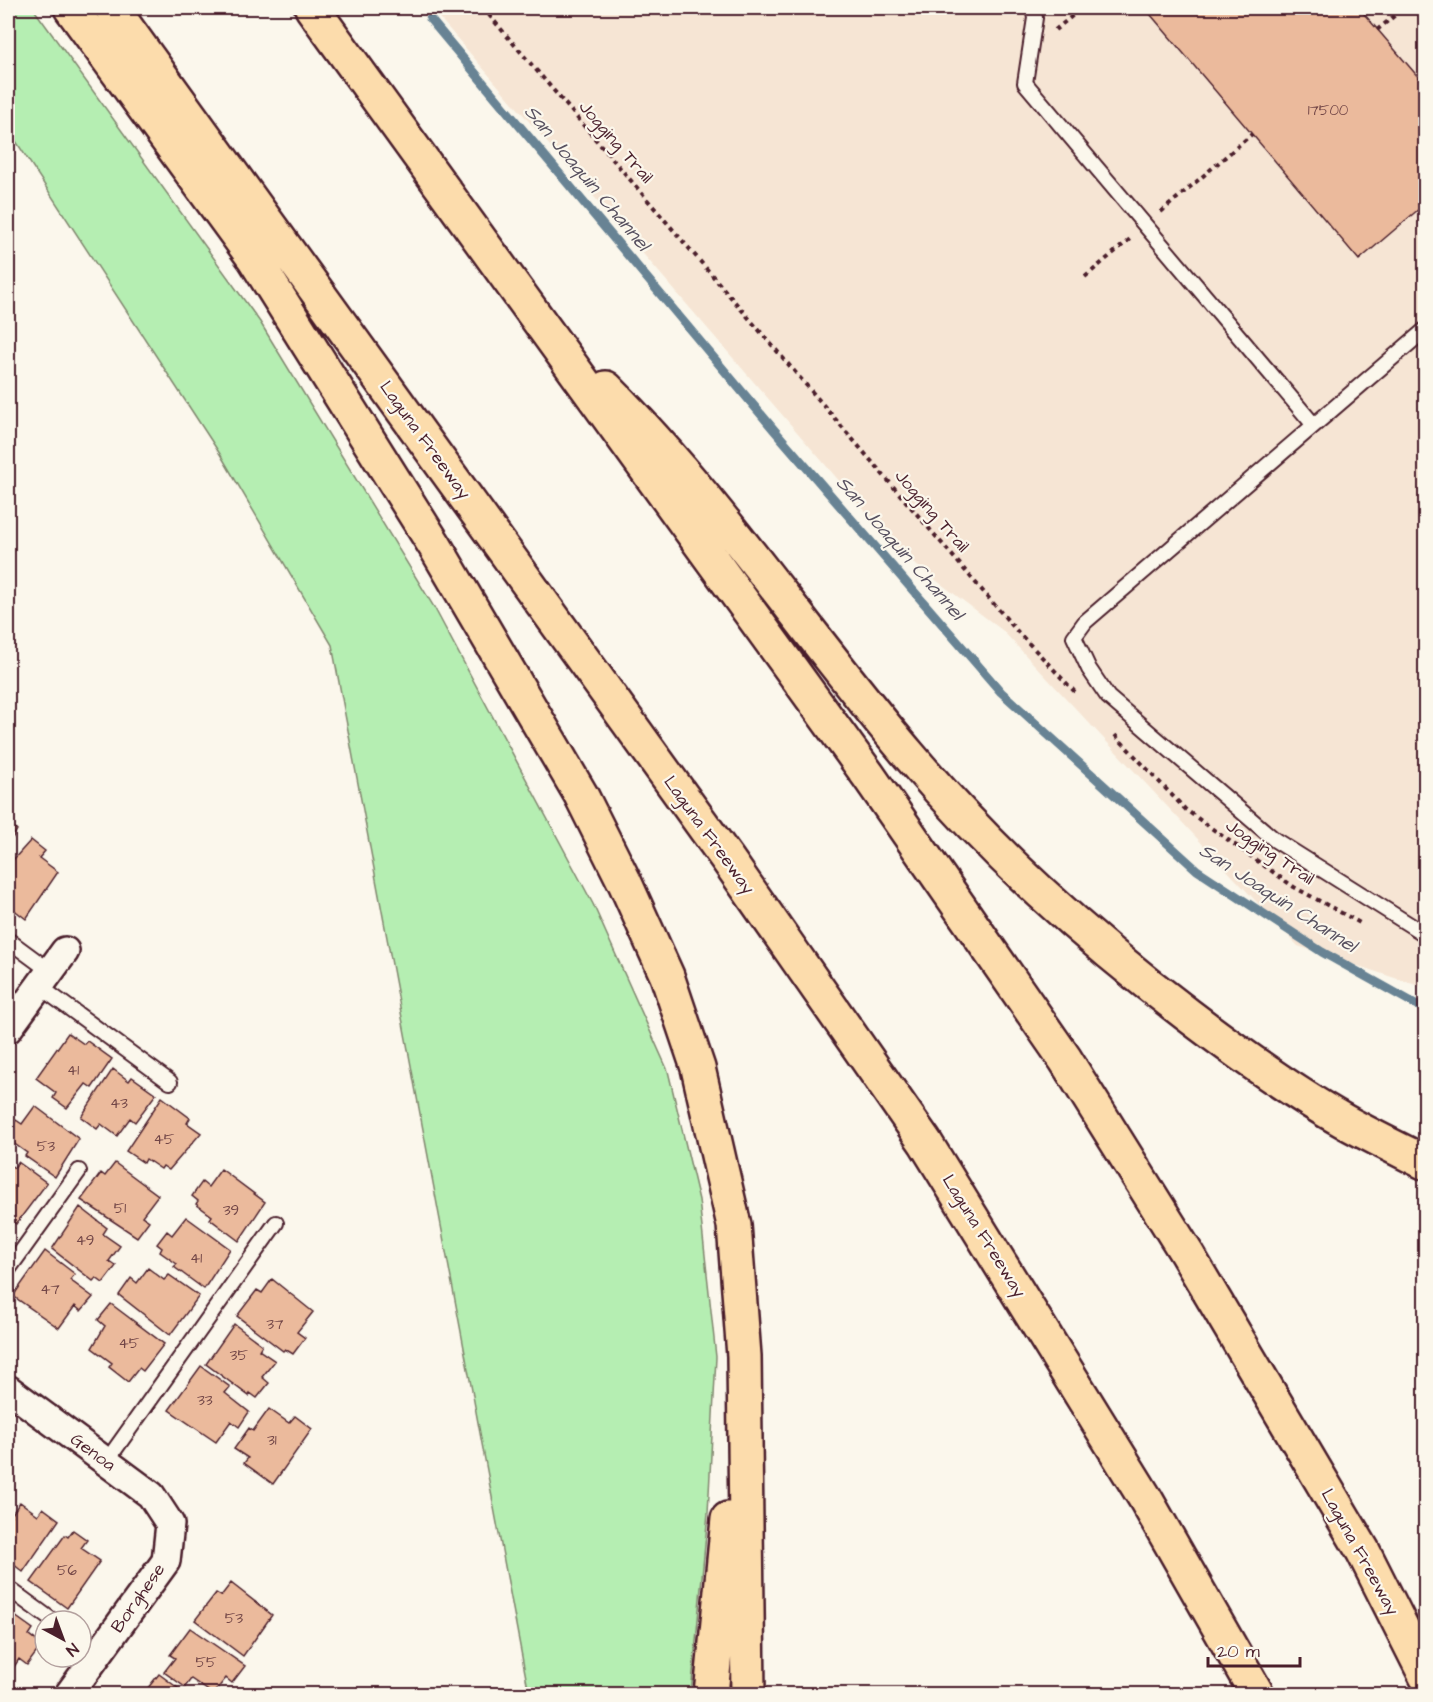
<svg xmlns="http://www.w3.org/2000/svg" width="1433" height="1702" viewBox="0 0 1433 1702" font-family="'Architects Daughter',sans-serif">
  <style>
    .built { fill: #f6e5d4 }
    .green { fill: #b5eeb2; stroke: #80866e; stroke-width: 1.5 }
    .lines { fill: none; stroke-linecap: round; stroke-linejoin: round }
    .stream { stroke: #678394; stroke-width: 9 }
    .building { fill: #ebba9c; stroke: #4a1f2b; stroke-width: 1.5 }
    .service-casing { stroke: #4a1f2b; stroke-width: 18 }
    .minor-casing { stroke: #4a1f2b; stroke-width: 32 }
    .motorway-casing { stroke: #4a1f2b; stroke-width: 38 }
    .path { stroke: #4a1f2b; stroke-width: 4; stroke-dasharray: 4.5 4.5; stroke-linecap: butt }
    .service { stroke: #fbf7ec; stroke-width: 14 }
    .minor { stroke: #fbf7ec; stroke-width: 27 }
    .motorway { stroke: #fcdcac; stroke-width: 33 }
    .labels { text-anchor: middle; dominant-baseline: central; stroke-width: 4.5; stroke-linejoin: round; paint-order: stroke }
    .number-label { font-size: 15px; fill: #724647 }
    .street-label { font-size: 18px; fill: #4a1f2b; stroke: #fbf7ec }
    .water-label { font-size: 20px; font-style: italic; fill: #585160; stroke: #fbf7ec }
  </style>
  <rect width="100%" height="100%" fill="#fbf7ec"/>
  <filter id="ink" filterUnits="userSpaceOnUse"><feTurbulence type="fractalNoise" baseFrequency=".0167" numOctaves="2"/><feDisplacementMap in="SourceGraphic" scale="12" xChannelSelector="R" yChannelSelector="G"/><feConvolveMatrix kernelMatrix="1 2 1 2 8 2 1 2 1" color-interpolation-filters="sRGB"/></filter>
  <g filter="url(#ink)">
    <path class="built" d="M431,8H1425V988L1298,946L1002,630L904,556Z"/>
    <path class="green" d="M8,8H33L260,322L434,607L593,904L668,1071L699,1200L716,1357L708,1513L691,1694H529L332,645L220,454L8,129Z"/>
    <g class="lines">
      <path class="stream" d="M430,19L775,431L1001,692L1197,870L1322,952L1426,1010"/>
    </g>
    <path class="building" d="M1145,8H1359L1426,86V203L1359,260Z
      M8,822L17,830L8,845Z
      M31,840L45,851L39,858L58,872L26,919L8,905V859L12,861Z
      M68,1033L84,1044L87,1041L112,1059L92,1088L86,1084L67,1108L53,1098L56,1093L36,1078Z
      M113,1069L129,1081L132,1077L156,1094L135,1122L130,1118L117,1136L101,1124L97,1129L81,1117Z
      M162,1097L190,1118L187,1123L201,1133L169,1170L163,1166L161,1169L146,1159L144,1163L126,1151Z
      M35,1106L79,1139L55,1177L25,1156L27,1153L9,1140L11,1138L8,1135L16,1120L22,1124Z
      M18,1162L47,1183L16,1224L8,1218V1163L14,1168Z
      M115,1163L158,1195L142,1216L149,1221L137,1237L81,1200L101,1173L105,1176Z
      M221,1169L265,1202L239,1241L210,1219L212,1216L196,1204L198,1201L192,1196L202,1182L208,1187Z
      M80,1207L107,1228L103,1234L120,1246L109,1261L116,1266L103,1283L96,1278L93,1281L52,1249Z
      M186,1217L230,1249L204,1289L174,1267L177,1264L160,1252L162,1248L157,1244L167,1231L172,1235Z
      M45,1251L75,1274L70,1280L93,1297L81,1311L75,1306L59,1328L13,1296Z
      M148,1268L164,1280L169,1275L199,1296L170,1335L119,1295L131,1278L137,1283Z
      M272,1279L313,1312L297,1332L305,1338L293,1354L285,1349L283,1351L237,1316L257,1290L262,1293Z
      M111,1304L164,1344L143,1371L139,1368L128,1382L109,1367L112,1363L92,1348L105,1326L98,1320Z
      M234,1324L262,1345L259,1350L275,1361L262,1377L269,1383L257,1398L250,1393L249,1396L206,1364Z
      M201,1366L230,1387L225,1393L249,1412L239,1427L231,1421L216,1442L169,1410Z
      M269,1409L289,1423L295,1416L312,1429L273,1484L244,1463L248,1458L234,1449L249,1428L253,1431Z
      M8,1481L14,1486L8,1496Z
      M20,1502L38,1515L43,1508L59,1520L23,1572L8,1560V1520Z
      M73,1530L87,1540L81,1548L100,1561L67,1608L31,1582L65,1535L68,1537Z
      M231,1583L272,1615L243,1656L195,1620L216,1593L221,1596Z
      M8,1611L33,1629L29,1635L42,1645L27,1665L19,1659L8,1676Z
      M190,1628L245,1666L232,1683L226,1678L213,1694L191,1679L185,1687L164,1672L175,1658L170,1655Z
      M159,1674L186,1694H143Z"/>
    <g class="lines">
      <defs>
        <path id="service" d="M1033,8L1035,18L1025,83L1313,424
          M1426,329L1085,622L1074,637L1089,669L1108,697L1275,840L1426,935
          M8,940L50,971
          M39,986L170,1082
          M8,1270L79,1171
          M106,1462L276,1223
          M8,1588L53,1621
          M81,1642L98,1654"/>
        <path id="minor" d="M8,1029L65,951
          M8,1389L151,1495L170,1524L166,1561L69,1694"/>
        <path id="motorway" d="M71,8L254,258L435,546L581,795L625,883L667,976L698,1068L734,1225L744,1356L748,1694
          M112,8L728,860L925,1142L1145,1498L1257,1694
          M312,8L868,775L1065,1059L1187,1254L1363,1551L1426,1676
          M606,388C718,500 806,634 908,754C993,854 1084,936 1188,1015C1238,1053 1289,1090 1344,1121C1371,1136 1398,1149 1426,1163
          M711,1694L728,1519"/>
      </defs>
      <use href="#service" class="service-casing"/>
      <use href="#minor" class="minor-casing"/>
      <use href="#motorway" class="motorway-casing"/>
      <path class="path" d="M483,8L1017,631L1077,694
        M1055,30L1082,8
        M1377,30L1404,8
        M1161,212L1252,134
        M1085,277L1130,239
        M1115,735L1186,810L1294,887L1362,924"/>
      <use href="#service" class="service"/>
      <use href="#minor" class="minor"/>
      <use href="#motorway" class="motorway"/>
    </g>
  </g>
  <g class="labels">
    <g class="number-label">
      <text x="1328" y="110">17500</text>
      <text x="73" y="1070">41</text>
      <text x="119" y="1103">43</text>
      <text x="164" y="1139">45</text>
      <text x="46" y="1146">53</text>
      <text x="120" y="1208">51</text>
      <text x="231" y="1210">39</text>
      <text x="85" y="1240">49</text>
      <text x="196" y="1258">41</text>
      <text x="50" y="1289">47</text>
      <text x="275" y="1324">37</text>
      <text x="129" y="1343">45</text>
      <text x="239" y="1355">35</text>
      <text x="205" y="1400">33</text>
      <text x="272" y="1440">31</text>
      <text x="67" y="1570">56</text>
      <text x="234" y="1618">53</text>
      <text x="206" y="1662">55</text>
    </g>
    <g class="street-label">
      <text transform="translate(616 142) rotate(49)">Jogging Trail</text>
      <text transform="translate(425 440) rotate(54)">Laguna Freeway</text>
      <text transform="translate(932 511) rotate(49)">Jogging Trail</text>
      <text transform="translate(709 835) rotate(54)">Laguna Freeway</text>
      <text transform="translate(1270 852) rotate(34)">Jogging Trail</text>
      <text transform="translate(984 1236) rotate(58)">Laguna Freeway</text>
      <text transform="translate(93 1452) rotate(36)">Genoa</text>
      <text transform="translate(1360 1552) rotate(61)">Laguna Freeway</text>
      <text transform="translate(138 1598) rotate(-55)">Borghese</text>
    </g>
    <g class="water-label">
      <text transform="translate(587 178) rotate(50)">San Joaquin Channel</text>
      <text transform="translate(900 548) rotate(49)">San Joaquin Channel</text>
      <text transform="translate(1278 898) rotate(33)">San Joaquin Channel</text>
    </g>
  </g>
  <rect width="1433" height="1702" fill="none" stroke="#fbf7ec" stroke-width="30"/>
  <rect x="15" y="15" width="1403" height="1672" fill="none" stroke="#4a1f2b" stroke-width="2" filter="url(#ink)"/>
  <g transform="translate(63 1639) rotate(139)"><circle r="28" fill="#fbf7ec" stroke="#b4a19f" stroke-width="1.5"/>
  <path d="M0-4.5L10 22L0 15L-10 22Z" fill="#4a1f2b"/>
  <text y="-9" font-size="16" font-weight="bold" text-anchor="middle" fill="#4a1f2b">N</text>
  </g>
  <path d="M1208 1657v9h92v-9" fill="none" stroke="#4a1f2b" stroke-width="3"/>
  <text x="1217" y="1657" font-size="18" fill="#4a1f2b" stroke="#fbf7ec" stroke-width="4.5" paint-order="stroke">20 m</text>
</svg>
